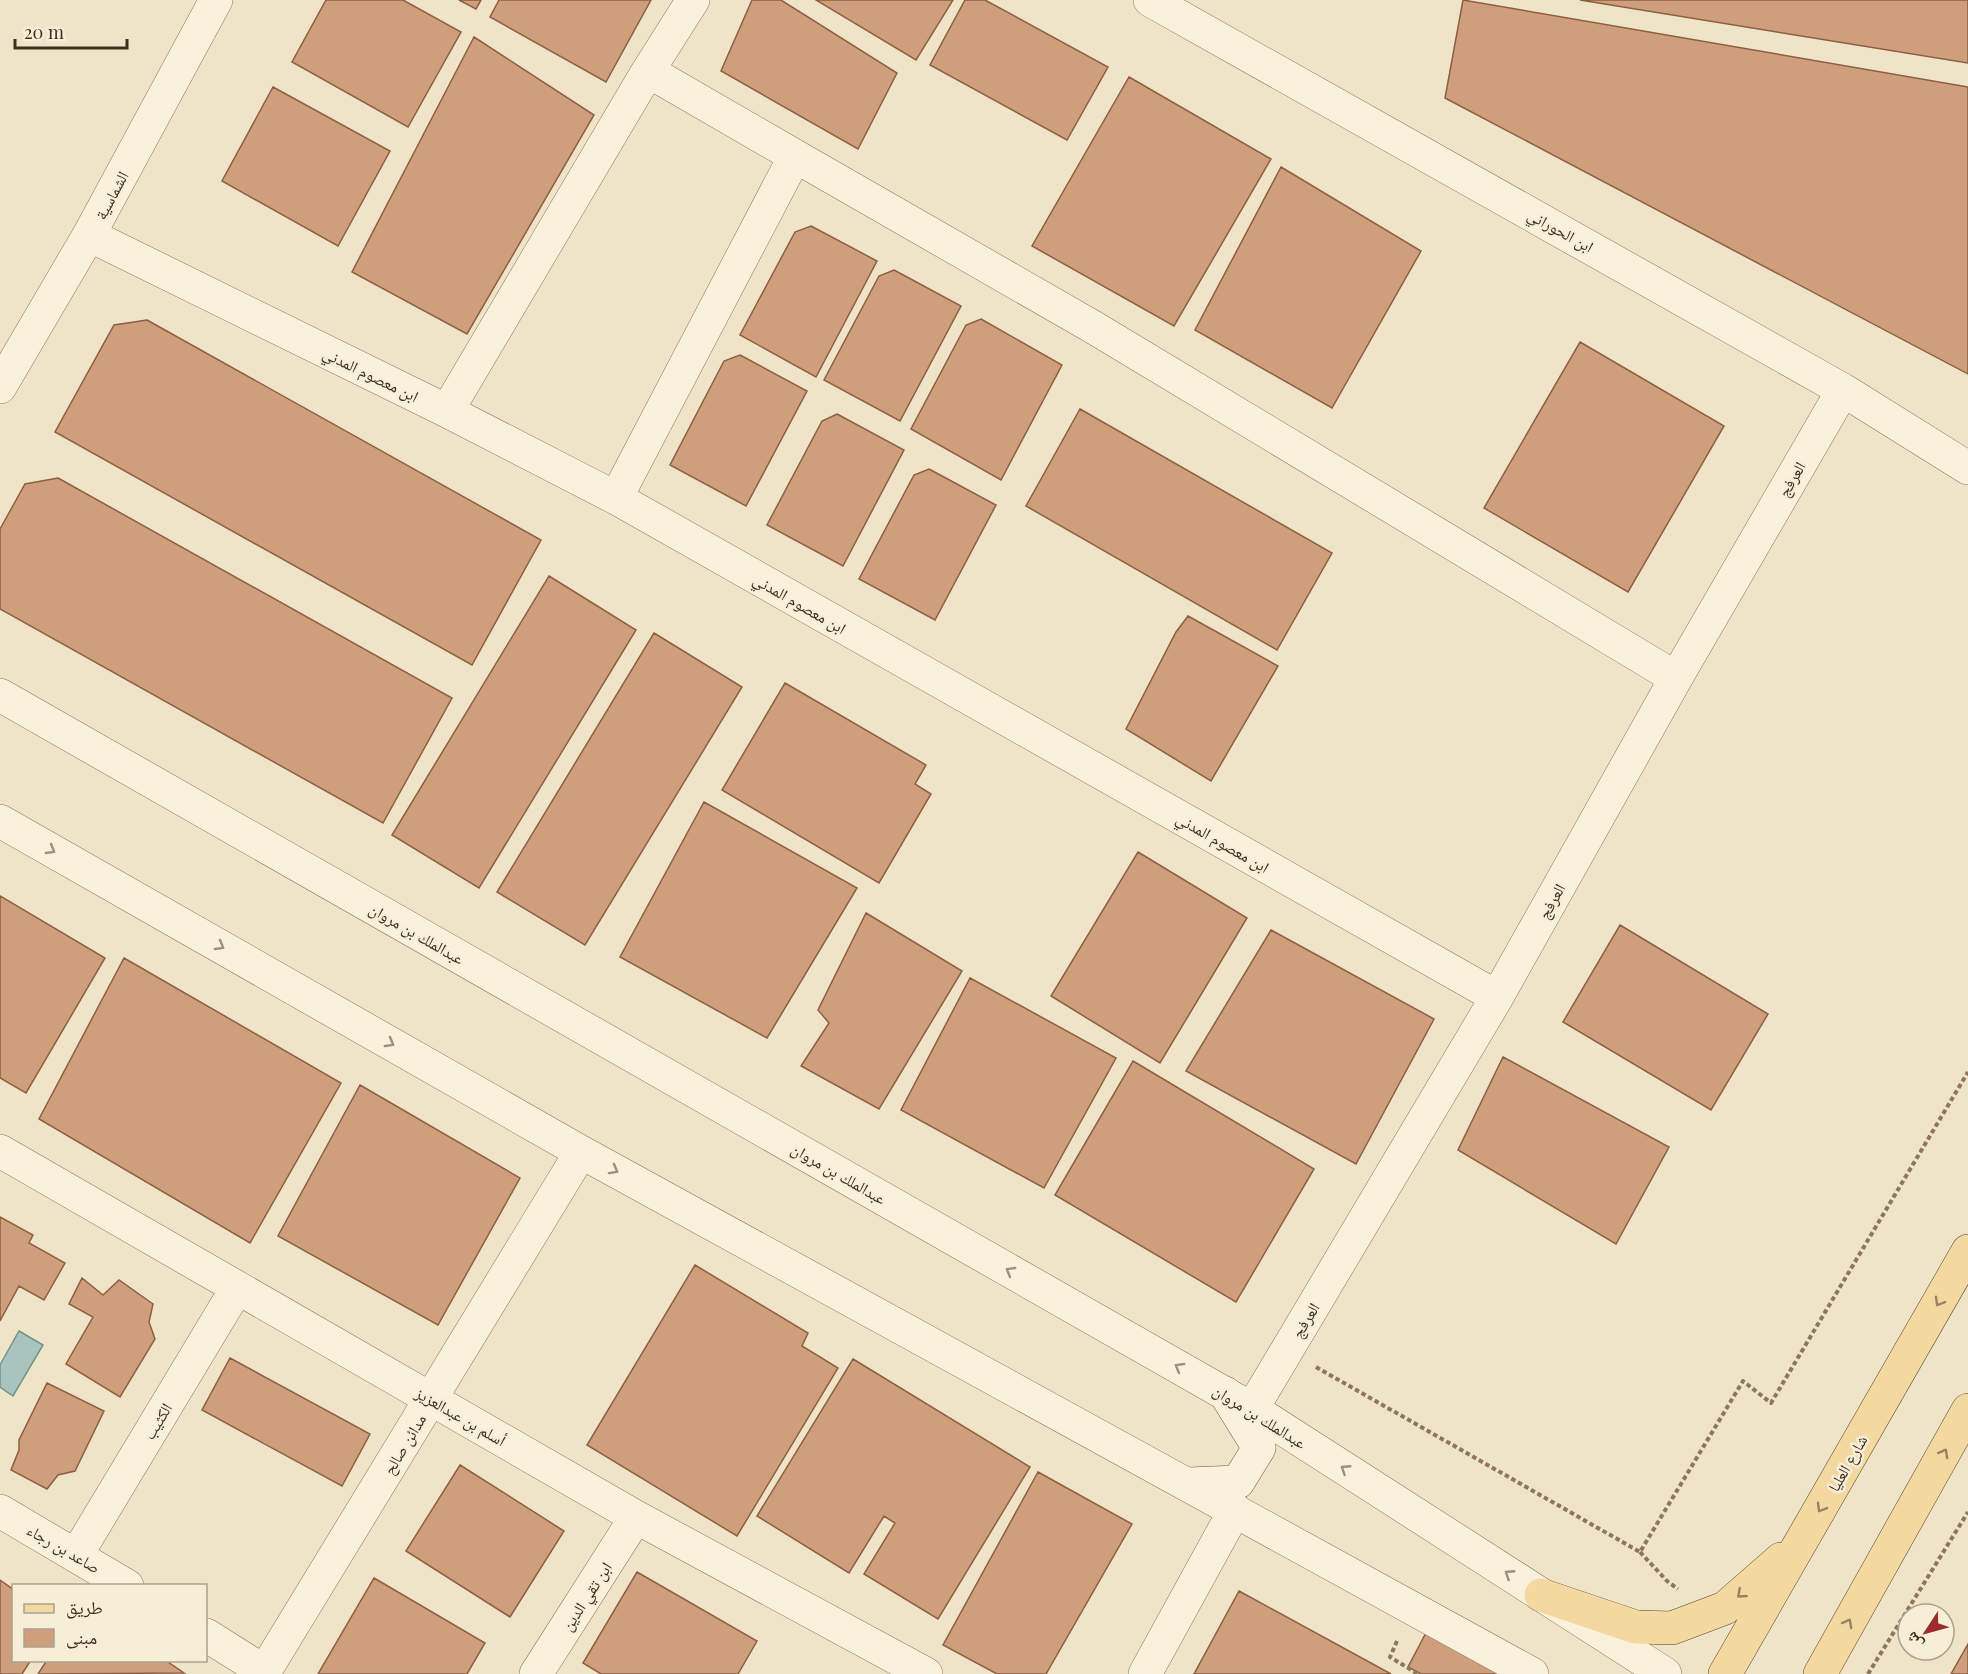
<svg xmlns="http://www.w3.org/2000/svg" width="1968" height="1674" viewBox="0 0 1968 1674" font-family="'Playfair Display','Noto Naskh Arabic',serif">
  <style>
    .water { fill: #a9c4bc; stroke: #6f938a; stroke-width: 1.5 }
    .building { fill: #cf9f7d; stroke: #8d5f41; stroke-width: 1.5 }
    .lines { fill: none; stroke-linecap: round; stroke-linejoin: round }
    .street-casing { stroke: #8d765c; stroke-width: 34 }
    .secondary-casing { stroke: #6f573f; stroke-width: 34 }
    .primary-casing { stroke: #5b4430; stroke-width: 34 }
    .path { stroke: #8d765c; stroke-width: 4; stroke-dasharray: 4.5 3; stroke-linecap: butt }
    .street { stroke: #faf1dc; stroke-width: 33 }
    .secondary { stroke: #faf1dc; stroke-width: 33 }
    .primary { stroke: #f3d9a0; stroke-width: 33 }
    .oneway { stroke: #9c907e }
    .oneway2 { stroke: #988460 }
    .labels { text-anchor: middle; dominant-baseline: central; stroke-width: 5; stroke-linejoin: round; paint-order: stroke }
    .street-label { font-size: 16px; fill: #3d2e20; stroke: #f7eed8 }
  </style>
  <rect width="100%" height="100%" fill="#f0e4c8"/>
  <path class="water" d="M19,1331L43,1345L13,1396L0,1387V1365Z"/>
  <path class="building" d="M326,0H403L461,32L408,127L292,62Z
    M459,0H481L476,9Z
    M499,0H651L606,82L490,17Z
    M752,0H781L897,73L858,149L721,71Z
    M816,0H953L916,60Z
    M965,0H985L1108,67L1067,140L930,65Z
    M1463,0L1968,87V374L1445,98Z
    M1580,0H1968V63Z
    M474,37L594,115L467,334L352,272Z
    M1129,77L1271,159L1174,326L1032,246Z
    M273,87L390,151L338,246L222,181Z
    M1281,167L1421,251L1332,408L1195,330Z
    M811,226L877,261L816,377L740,335L795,232Z
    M894,270L961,306L900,421L824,380L879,276Z
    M981,319L1062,365L1001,480L911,429L966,325Z
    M147,320L541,540L472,665L55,432L114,325Z
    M1580,342L1724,426L1628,592L1484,508Z
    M740,355L807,391L746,506L670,465L724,361Z
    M1080,409L1332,553L1277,650L1026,506Z
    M837,414L904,450L843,566L767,525L822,421Z
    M929,469L996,505L935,620L859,579L914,475Z
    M58,478L452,698L383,823L0,609V529L25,484Z
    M549,576L636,630L479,888L392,835Z
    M1188,616L1278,666L1211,781L1126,729L1176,632Z
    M654,633L742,687L585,945L497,892Z
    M785,683L926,765L915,784L931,794L879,883L722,790Z
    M704,802L857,888L767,1038L620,957Z
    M1138,852L1247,918L1160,1063L1051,996Z
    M0,896L105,958L26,1093L0,1078Z
    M866,913L962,971L879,1109L801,1066L829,1023L818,1010Z
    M1620,925L1768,1014L1711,1110L1563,1022Z
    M1271,930L1434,1019L1356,1164L1186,1071Z
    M124,958L341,1083L250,1243L39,1119Z
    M970,978L1116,1058L1044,1188L901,1110Z
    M1503,1057L1669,1147L1616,1244L1458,1150Z
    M1133,1061L1314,1169L1236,1302L1055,1195Z
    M360,1085L520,1178L438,1325L278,1236Z
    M0,1217L33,1235L29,1243L65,1263L44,1300L19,1286L0,1321Z
    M695,1265L808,1333L802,1346L838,1368L737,1536L587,1445Z
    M82,1278L103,1295L119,1280L153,1304L149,1322L155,1339L120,1397L66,1364L93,1317L69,1304Z
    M230,1358L370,1434L342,1486L202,1410Z
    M853,1359L1030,1467L938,1619L864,1574L895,1523L884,1516L849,1573L757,1516Z
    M47,1383L104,1411L75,1471L58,1475L47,1489L11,1470L19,1450V1440Z
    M460,1465L564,1531L510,1617L406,1551Z
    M1038,1472L1132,1524L1046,1674H997L943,1645Z
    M637,1572L757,1641L738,1674H601L583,1663Z
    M374,1578L485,1643L467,1674H318Z
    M0,1580L14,1590V1660H31L22,1674H0Z
    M1239,1591L1391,1674H1194Z
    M1428,1629L1510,1674H1421L1408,1667Z
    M1968,1644V1674H1951Z
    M47,1660H165L184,1673L38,1674Z"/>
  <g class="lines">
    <defs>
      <path id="street" d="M1150,0L1843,390L1968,468
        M648,71L795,156
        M89,235L447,411L616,498L1497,997
        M0,387L89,235L216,0
        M447,411L648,71L693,0
        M616,498L795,156L1093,327L1676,678
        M0,695L1252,1409L1665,1674
        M0,821L581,1152L1532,1674
        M0,1151L636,1517L926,1674
        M1252,1409L1497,997L1676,678L1843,390
        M0,1511L127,1586
        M77,1554L237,1288
        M206,1635L265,1672
        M263,1674L581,1152
        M536,1674L636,1517
        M1145,1674L1235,1510"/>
      <path id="secondary" d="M1189,1484L1238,1482L1259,1448L1225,1393"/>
      <path id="primary" d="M1541,1595L1636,1627L1672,1628L1725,1608L1781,1559
        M1725,1674L1968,1251
        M1820,1674L1968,1410"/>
    </defs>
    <use href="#street" class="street-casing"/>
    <use href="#secondary" class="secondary-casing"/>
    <use href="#primary" class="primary-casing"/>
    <path class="path" d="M1316,1367L1640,1552L1743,1381L1771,1403L1968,1072
      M1640,1552L1667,1581L1678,1589
      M1397,1641L1390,1657L1418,1674
      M1868,1674L1968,1512"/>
    <use href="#street" class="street"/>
    <use href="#secondary" class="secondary"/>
    <use href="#primary" class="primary"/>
  </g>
  <defs><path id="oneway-chevron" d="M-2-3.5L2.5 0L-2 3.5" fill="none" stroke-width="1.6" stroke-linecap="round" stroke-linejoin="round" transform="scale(1.5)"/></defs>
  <g class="oneway">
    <use href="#oneway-chevron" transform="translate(51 850) rotate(30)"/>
    <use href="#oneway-chevron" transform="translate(220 946) rotate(30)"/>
    <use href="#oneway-chevron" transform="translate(390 1043) rotate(30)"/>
    <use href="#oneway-chevron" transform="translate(614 1170) rotate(29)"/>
    <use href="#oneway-chevron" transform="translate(1010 1271) rotate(-150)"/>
    <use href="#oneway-chevron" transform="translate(1179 1367) rotate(-150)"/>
    <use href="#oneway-chevron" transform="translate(1345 1469) rotate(-147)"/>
    <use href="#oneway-chevron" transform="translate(1509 1574) rotate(-147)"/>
  </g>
  <g class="oneway2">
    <use href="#oneway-chevron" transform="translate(1939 1302) rotate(120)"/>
    <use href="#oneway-chevron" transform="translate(1944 1453) rotate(-61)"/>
    <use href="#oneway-chevron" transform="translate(1821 1508) rotate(120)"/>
    <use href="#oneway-chevron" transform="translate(1741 1594) rotate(139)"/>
    <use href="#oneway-chevron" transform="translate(1848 1623) rotate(-61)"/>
  </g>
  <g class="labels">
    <g class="street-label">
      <text transform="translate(111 195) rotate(-62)">الشماسية</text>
      <text transform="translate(1561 230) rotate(29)">ابن الحوراني</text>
      <text transform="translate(371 374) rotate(26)">ابن معصوم المدني</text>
      <text transform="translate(1791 479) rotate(-60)">العرفج</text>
      <text transform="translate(800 603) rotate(30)">ابن معصوم المدني</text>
      <text transform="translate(1223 842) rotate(30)">ابن معصوم المدني</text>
      <text transform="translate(1551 901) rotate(-61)">العرفج</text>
      <text transform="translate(417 933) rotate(30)">عبدالملك بن مروان</text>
      <text transform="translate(839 1173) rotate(30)">عبدالملك بن مروان</text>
      <text transform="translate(1305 1320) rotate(-59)">العرفج</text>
      <text transform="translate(461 1416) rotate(30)">أسلم بن عبدالعزيز</text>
      <text transform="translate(1260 1416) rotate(32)">عبدالملك بن مروان</text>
      <text transform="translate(157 1421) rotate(-59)">الكثيب</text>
      <text transform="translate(404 1444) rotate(-59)">مدائن صالح</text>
      <text transform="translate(1847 1463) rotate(-60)">شارع العليا</text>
      <text transform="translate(64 1548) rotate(30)">صاعد بن رجاء</text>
      <text transform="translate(586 1596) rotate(-57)">ابن تقي الدين</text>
    </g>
  </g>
  <rect x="12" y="1584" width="195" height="78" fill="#f7eed8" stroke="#ada18e" stroke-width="1.5"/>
  <rect x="24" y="1604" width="30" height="9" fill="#f3d9a0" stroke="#ada18e" stroke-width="1.5"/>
  <text x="66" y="1614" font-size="18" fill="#3d2e20">طريق</text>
  <rect x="24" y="1629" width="30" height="18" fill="#cf9f7d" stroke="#ada18e" stroke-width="1.5"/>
  <text x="66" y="1644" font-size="18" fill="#3d2e20">مبنى</text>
  <g transform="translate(1926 1632) rotate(234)"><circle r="28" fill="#f7eed8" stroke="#ada18e" stroke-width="1.5"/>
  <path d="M0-4.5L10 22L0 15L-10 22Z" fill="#9e2a2b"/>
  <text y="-9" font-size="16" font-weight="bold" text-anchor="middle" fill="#3d2e20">ش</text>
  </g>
  <path d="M15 39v9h112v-9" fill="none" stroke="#3d2e20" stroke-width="3"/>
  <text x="24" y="39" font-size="18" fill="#3d2e20" stroke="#f7eed8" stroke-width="4.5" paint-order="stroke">20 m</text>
</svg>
